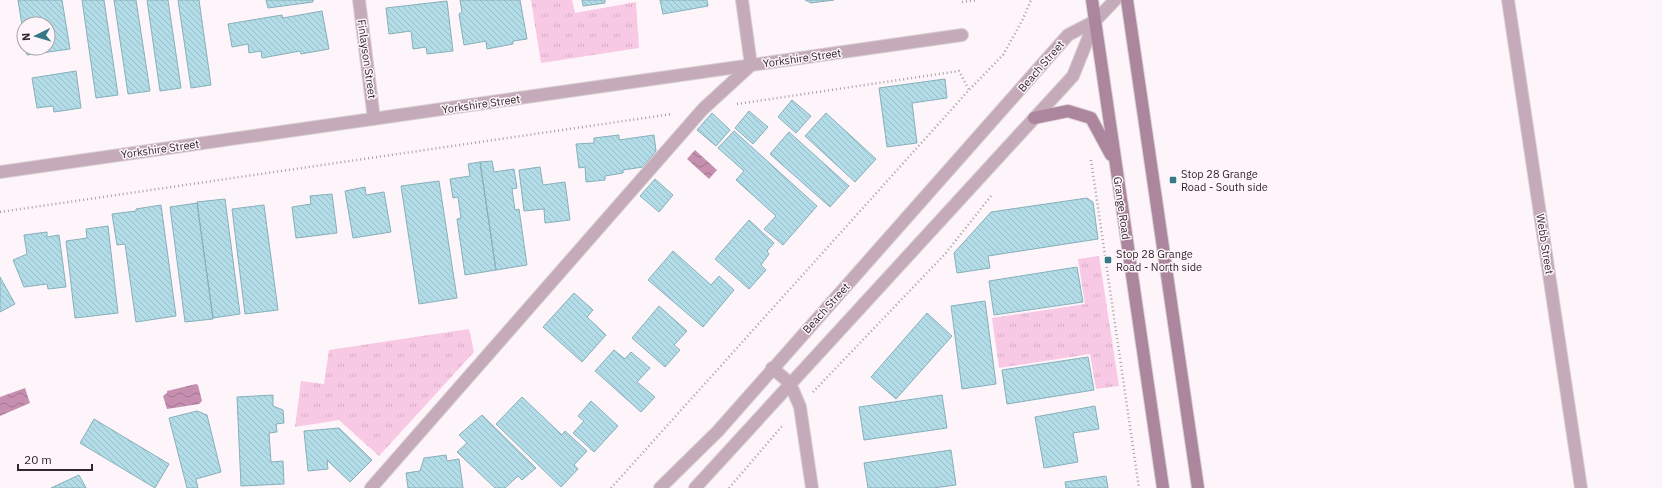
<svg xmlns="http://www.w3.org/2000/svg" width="1662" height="488" viewBox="0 0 1662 488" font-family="'IBM Plex Sans',sans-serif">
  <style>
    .grass { fill: url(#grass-tufts) }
    .water { fill: url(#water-waves) }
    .building { fill: url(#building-back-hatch); stroke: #87b0ba }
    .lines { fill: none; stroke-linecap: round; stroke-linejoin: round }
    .lane-casing { stroke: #d9d0d4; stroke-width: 14 }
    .street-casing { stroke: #d9d0d4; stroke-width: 14 }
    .secondary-casing { stroke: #d9d0d4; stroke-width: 14 }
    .path { stroke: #a89ea3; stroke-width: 2.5; stroke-dasharray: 1 3; stroke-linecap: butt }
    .lane { stroke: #c5abba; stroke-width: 12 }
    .street { stroke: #c5abba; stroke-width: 12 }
    .secondary { stroke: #ab869c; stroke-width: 12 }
    .poi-dot { fill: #357988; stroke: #fdf5f9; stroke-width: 1.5 }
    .labels { text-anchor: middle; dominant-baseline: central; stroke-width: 3; stroke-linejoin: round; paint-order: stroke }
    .street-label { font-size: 11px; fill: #33262e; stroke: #fdf5f9 }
    .poi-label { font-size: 11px; fill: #33262e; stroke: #fdf5f9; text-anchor: start }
  </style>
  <defs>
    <pattern id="grass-tufts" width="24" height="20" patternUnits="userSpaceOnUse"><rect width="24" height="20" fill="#f8c9e5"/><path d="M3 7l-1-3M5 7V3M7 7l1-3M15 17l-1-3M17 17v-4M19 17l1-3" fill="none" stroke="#d5acc5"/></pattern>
    <pattern id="water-waves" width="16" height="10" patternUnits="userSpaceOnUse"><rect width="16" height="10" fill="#c68fb0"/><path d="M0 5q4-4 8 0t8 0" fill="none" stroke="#a17590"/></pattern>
    <pattern id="building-back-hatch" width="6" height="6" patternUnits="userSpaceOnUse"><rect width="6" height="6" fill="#b2dce7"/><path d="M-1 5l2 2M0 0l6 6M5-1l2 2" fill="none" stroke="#9abdc6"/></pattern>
  </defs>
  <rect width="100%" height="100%" fill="#fdf5f9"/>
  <path class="grass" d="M531,0H572L575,13L636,2L639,48L541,63Z
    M1099,256L1119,386L1096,389L1090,354L999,368L992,318L1085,304L1078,259Z
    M469,329L474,352L379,456L339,420L295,427L301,381L324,384L329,350Z"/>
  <path class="water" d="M695,150L717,170L709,179L687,159Z
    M196,384L198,385L202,401L199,404L167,409L163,396L167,393V391Z
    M25,388L30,403L0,416V397Z"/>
  <path class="building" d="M18,0H62L70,49L27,55L25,48H48V24H24V38Z
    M82,0H104L118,95L96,98Z
    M114,0H136L150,91L128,94Z
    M147,0H168L181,88L160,91Z
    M178,0H199L211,85L191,88Z
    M266,0H313V2L268,8Z
    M460,0H520L527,39L513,41V44L487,49L486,41L464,45L459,14L462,12Z
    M582,0H605V3L583,6Z
    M660,0H707L708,6L663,14Z
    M805,0H834L811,3Z
    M447,1L453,51L427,54L426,47L413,49L411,31L389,34L386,8Z
    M322,11L329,49L301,54L300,51L262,58L261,51L249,53L248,44L232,47L228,24L282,15L283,18Z
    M76,71L81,108L54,112L53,106L37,108L32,78Z
    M945,79L947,98L912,103L917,143L887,147L879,88Z
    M792,100L811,116L796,133L778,117Z
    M749,111L768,127L753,144L735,128Z
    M712,113L730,130L716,146L697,130Z
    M826,113L876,159L855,182L805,136Z
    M734,131L817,206L783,245L764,229L776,216L736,180L744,171L718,148Z
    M789,132L849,186L830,207L770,154Z
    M619,135V140L654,135L656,151L643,167L623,170V173L605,176V180L586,182L585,167L579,168L576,144L594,143V138Z
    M492,161L494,172L514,169L517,188L512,189L515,210L519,209L527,265L496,270L480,162Z
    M480,162L496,270L465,275L457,219L461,218L458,197L453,198L450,179L470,176L468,164Z
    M540,167L543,185L565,182L570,220L545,223L544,209L524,211L519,170Z
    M655,179L673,195L659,212L640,196Z
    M439,181L457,298L419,304L401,186Z
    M365,187L366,195L384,192L391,232L353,238L345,191Z
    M332,194L337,233L296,238L292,207L311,204L310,196Z
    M1087,198L1093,202L1098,239L988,256L990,268L957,273L954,253L991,212Z
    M225,199L240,314L213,318L197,202Z
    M197,203L213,319L185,322L170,207Z
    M161,205L176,316L136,322L125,244L117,245L112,214L136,211V209Z
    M264,205L278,310L245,314L232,209Z
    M749,220L774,243L767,251L769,254L761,265L766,270L749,289L715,259Z
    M108,226L118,313L75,318L66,241L87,238L86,229Z
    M47,232V237L59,235L66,287L48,289L47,284L24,287L13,260L27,254L24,235Z
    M673,251L711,285L719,276L734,290L703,327L648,280Z
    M1077,267L1083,302L994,315L989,281Z
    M0,277L15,304L0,312Z
    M574,293L593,310L587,317L606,335L582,362L543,327Z
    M985,301L996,384L962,389L951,306Z
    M659,306L687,331L674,345L680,350L665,367L632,338Z
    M927,313L952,336L896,399L871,377Z
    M614,350L625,359L631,352L650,368L637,382L655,397L641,412L595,371Z
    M1088,357L1094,390L1007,404L1002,370Z
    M273,395V406L283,410L284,423L276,424L277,432L269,433L271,462L283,461L284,484L241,486L237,397Z
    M942,395L947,428L864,440L859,407Z
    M522,397L562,435L565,431L587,451L574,465L578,469L561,487L496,424Z
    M591,401L618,426L594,452L573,433L584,421L578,416Z
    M1095,406L1099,429L1073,433L1078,462L1044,468L1035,417Z
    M197,411L207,415L221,472L196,479L198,488H187L169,418Z
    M482,415L536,468L522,480L518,476L505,488H495L457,452L467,443L459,435Z
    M94,419L169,464L155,488L80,443Z
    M339,428L372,460L350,482L327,460L328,469L308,471L304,431Z
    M951,450L956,485L933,488H868L864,463Z
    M446,455L447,461L459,459L463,488H408L406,473L420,471L424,458Z
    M79,475L86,488H51Z
    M1106,476L1108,488H1066L1065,482Z"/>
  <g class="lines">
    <defs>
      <path id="lane" d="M371,488L703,109L751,65"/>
      <path id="street" d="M359,0L374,119
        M742,0L751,65
        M1508,0L1581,488
        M0,172L962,35
        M772,368L790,383L800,407L812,488
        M660,488L718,431L1068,35L1095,21L1115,0
        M695,488L1073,76L1095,21"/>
      <path id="secondary" d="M1092,0L1163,488
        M1127,0L1198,488
        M1034,118L1068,111L1091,118L1111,155"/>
    </defs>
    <use href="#lane" class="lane-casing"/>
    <use href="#street" class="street-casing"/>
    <use href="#secondary" class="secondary-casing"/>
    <path class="path" d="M962,2L977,0
      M737,104L959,71L969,90
      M1091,160L1139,488
      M0,212L672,114
      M813,392L945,254L991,196
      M611,488L969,90L1003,55L1023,19L1031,0
      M729,488L783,425"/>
    <use href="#lane" class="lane"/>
    <use href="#street" class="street"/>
    <use href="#secondary" class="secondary"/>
  </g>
  <g class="poi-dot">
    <rect x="1169" y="176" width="8" height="8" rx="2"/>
    <rect x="1104" y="256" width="8" height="8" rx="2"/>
  </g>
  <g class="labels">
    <g class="street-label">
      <text transform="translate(802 58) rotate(-8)">Yorkshire Street</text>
      <text transform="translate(367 59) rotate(82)">Finlayson Street</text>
      <text transform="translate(1041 66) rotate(-49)">Beach Street</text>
      <text transform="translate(481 104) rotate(-8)">Yorkshire Street</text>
      <text transform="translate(160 149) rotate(-8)">Yorkshire Street</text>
      <text transform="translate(1122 208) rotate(82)">Grange Road</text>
      <text transform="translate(1545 244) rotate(81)">Webb Street</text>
      <text transform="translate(826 308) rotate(-48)">Beach Street</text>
    </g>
    <g class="poi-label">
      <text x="1181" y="174">Stop 28 Grange<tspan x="1181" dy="13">Road - South side</tspan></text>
      <text x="1116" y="254">Stop 28 Grange<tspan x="1116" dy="13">Road - North side</tspan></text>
    </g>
  </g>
  <g transform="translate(36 36) rotate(265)"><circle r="19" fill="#fdf5f9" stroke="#aca2a8"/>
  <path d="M0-3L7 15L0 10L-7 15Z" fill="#357988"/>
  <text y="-6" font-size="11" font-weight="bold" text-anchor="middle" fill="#33262e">N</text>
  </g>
  <path d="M18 464v6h74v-6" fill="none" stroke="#33262e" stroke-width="2"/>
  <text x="24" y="464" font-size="12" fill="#33262e" stroke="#fdf5f9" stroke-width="3" paint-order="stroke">20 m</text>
</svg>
